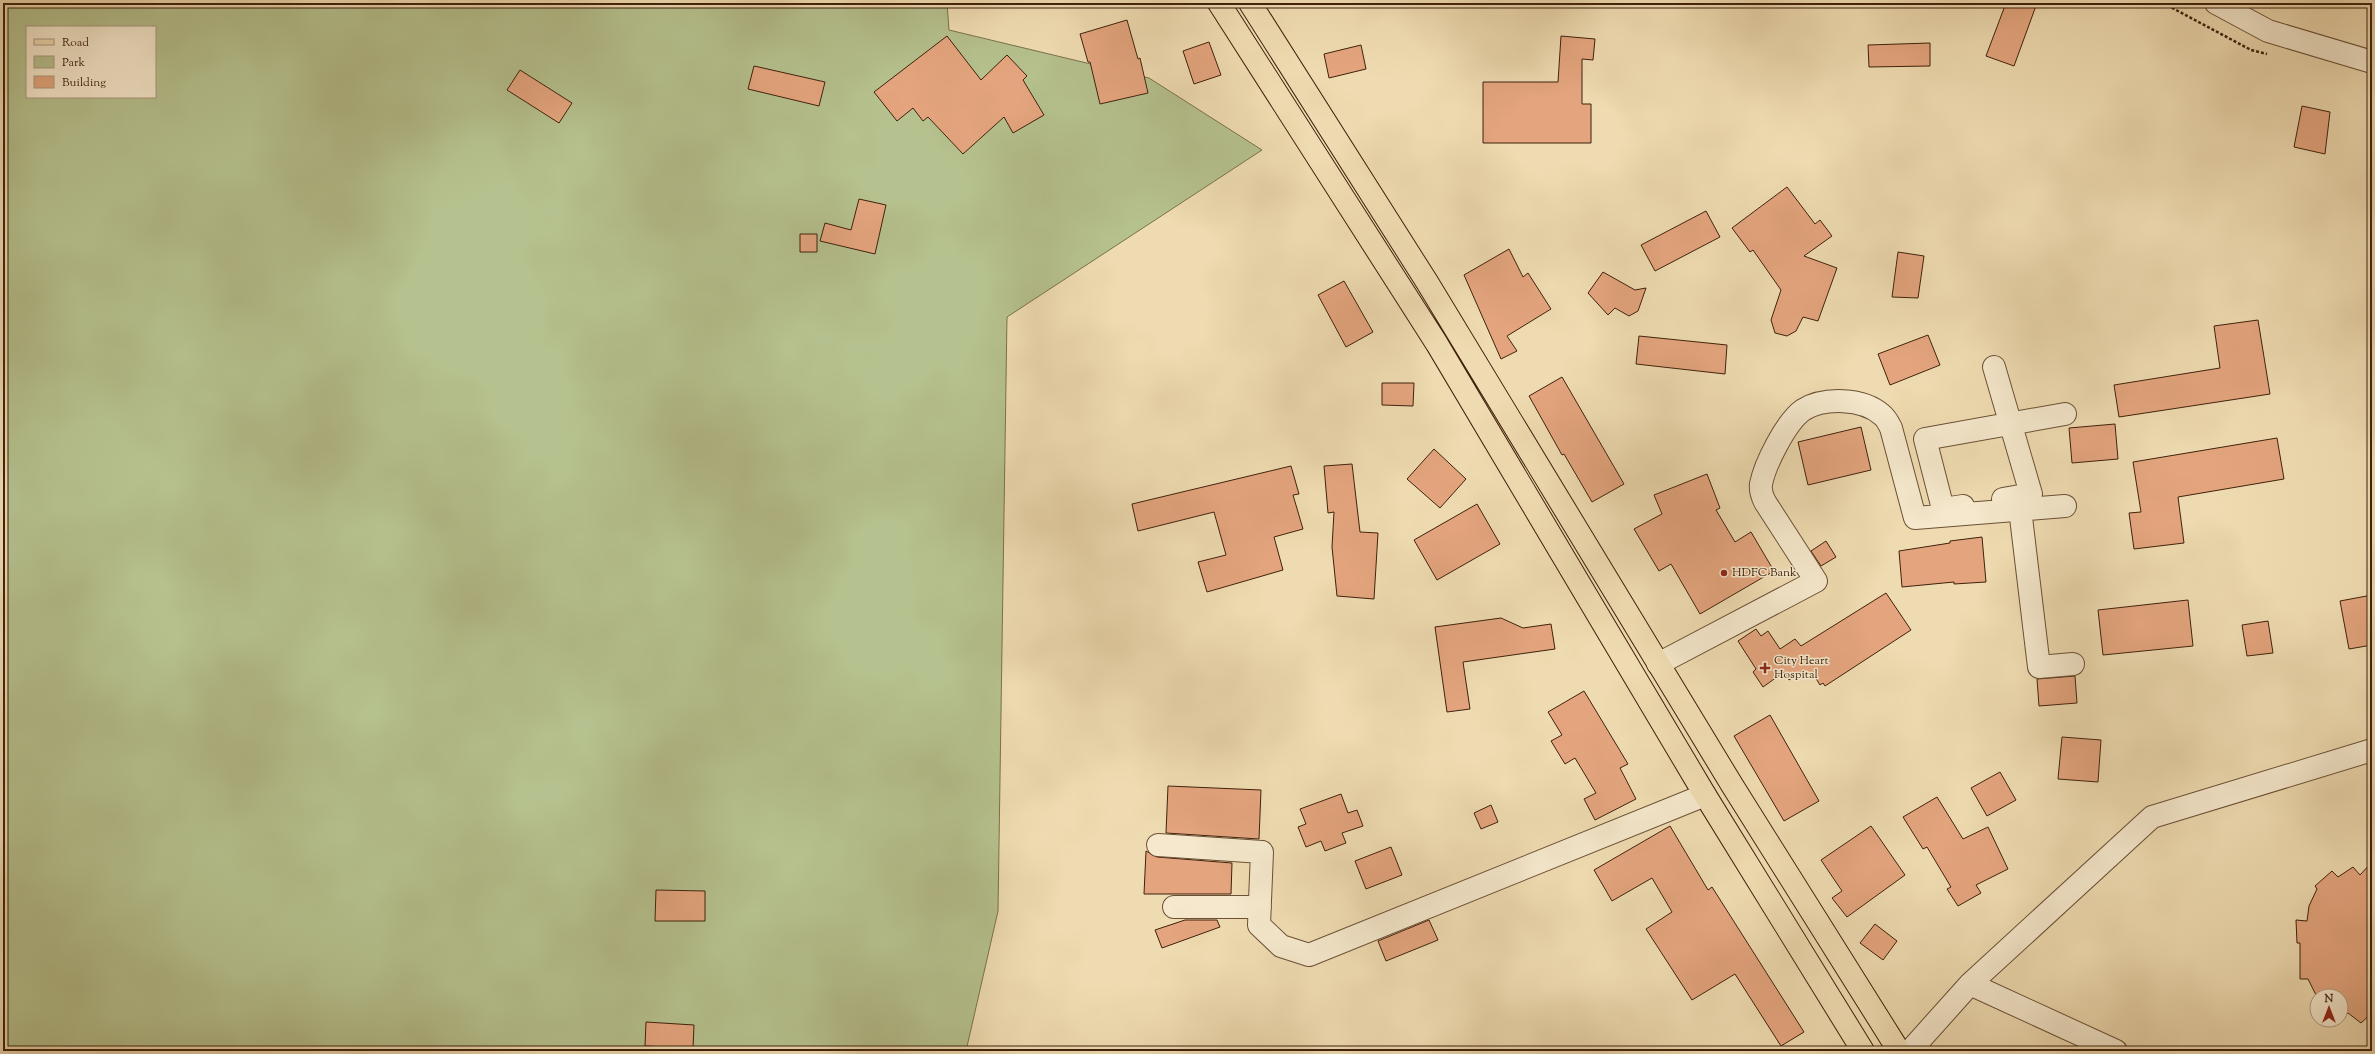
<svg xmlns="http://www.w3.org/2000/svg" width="2375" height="1054" viewBox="0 0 2375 1054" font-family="'Sorts Mill Goudy',serif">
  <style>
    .green { fill: #b5c18e; stroke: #7a714d; fill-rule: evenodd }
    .building { fill: #e4a57e; stroke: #3f210c }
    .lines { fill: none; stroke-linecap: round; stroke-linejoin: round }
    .minor-casing { stroke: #6b5035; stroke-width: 24 }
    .major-casing { stroke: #3f210c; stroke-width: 24 }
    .path { stroke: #3f210c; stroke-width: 2.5; stroke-dasharray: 3 2; stroke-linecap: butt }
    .minor { stroke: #f5e8cc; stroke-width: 22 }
    .major { stroke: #efdbb1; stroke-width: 22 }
    .poi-dot { fill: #8f2418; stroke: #f5e8cc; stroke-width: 1.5 }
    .labels { text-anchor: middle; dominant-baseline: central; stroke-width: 3; stroke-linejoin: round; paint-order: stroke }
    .poi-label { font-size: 12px; fill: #3f210c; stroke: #f5e8cc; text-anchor: start }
  </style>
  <rect width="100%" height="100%" fill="#efdbb1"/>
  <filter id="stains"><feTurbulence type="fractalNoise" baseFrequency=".005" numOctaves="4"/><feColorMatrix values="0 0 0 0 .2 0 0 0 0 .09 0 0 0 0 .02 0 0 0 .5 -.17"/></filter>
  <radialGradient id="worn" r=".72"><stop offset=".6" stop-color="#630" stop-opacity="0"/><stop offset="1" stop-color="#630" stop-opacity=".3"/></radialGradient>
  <path class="green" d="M3,3H947L949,30L1149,78L1262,150L1007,317L998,911L966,1051H3ZM27,27H155V97H27Z"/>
  <path class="building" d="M2006,3H2037L2014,66L1986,56Z
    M1127,20L1138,59L1140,58L1148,93L1100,104L1090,62H1088L1080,34Z
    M947,36L981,80L1007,55L1027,76L1023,80L1044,115L1013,133L1004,117L963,154L928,117L923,121L913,108L897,121L874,92Z
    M1561,36L1595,39L1593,60L1582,59V104H1591V143H1483V82H1558Z
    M1209,42L1221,75L1194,84L1183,51Z
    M1930,43V66L1869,67L1868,45Z
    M1361,45L1366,69L1329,78L1324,54Z
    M754,66L825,82L819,106L748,89Z
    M520,70L572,103L559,123L507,90Z
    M2302,106L2330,112L2325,154L2294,147Z
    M1787,187L1815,224L1820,220L1832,236L1804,256L1837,268L1818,321L1803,317L1796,331L1787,336L1775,333L1771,320L1781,290L1753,250L1750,252L1732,228Z
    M859,199L886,205L875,254L820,241L825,223L851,230Z
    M1706,211L1720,237L1655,271L1641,245Z
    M800,234H817V252H800Z
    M1509,249L1523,277L1528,273L1551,309L1507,336L1517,351L1501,359L1464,275Z
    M1898,252L1924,256L1918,298L1892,297Z
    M1603,272L1635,290L1646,288L1638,311L1629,316L1615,308L1608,315L1588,293Z
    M1344,281L1373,332L1346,347L1318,295Z
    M2258,320L2270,394L2119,417L2114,385L2220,368L2214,326Z
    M1928,335L1940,365L1890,385L1878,354Z
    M1639,336L1727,345L1725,374L1636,364Z
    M1562,377L1624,484L1592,502L1564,454L1562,455L1529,396Z
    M1382,383H1414L1413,406L1382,405Z
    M2115,424L2118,459L2072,463L2069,428Z
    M1861,427L1871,470L1808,485L1798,442Z
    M2277,438L2284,479L2178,497L2184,543L2134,549L2129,513L2141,512L2133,462Z
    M1434,449L1466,479L1440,508L1407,479Z
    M1352,464L1360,532L1378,533L1374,599L1337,596L1332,547L1334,512L1328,513L1324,466Z
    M1291,466L1299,494L1293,495L1303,529L1274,537L1283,570L1207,592L1198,562L1226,555L1214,512L1138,531L1132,504Z
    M1707,474L1720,508L1716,510L1735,542L1751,532L1774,571L1700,614L1671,564L1659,571L1634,529L1662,514L1654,495Z
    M1477,504L1500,544L1437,580L1414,540Z
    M1982,537L1986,582L1954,584V582L1902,587L1899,551L1950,543V541Z
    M1826,541L1836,557L1821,566L1811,551Z
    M1886,593L1911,630L1825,686L1823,683L1820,685L1812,672L1806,675L1803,671L1789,680L1784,672L1763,687L1753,672L1756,669L1738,641L1756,629L1761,636L1768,631L1780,649L1795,639L1801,646Z
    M2372,595V645L2349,649L2340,601Z
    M2188,600L2193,646L2103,655L2098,610Z
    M1501,618L1523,628L1551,624L1555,649L1463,662L1470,709L1447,712L1435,627Z
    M2268,621L2273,653L2247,656L2242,625Z
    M2075,676L2077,703L2039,706L2037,679Z
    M1584,691L1628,764L1620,768L1636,799L1595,820L1584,799L1596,793L1575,758L1565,764L1551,741L1562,735L1548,712Z
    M1770,715L1819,801L1784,821L1734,736Z
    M2062,737L2101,740L2098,782L2058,779Z
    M2000,772L2016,800L1987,816L1971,788Z
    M1168,786L1261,790L1259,839L1166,833Z
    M1341,794L1348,813L1357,810L1363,826L1342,833L1346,843L1325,851L1321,841L1306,847L1298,827L1306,824L1300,809Z
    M1937,797L1963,839L1988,827L2008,869L1976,885L1981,893L1958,906L1947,889L1951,887L1927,847L1923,849L1903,817Z
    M1491,805L1498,822L1481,829L1474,813Z
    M1670,826L1708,890L1712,887L1804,1032L1781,1046L1735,974L1692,1000L1646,929L1672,912L1652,878L1612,901L1594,870Z
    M1871,826L1905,875L1847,917L1832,898L1842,891L1821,860Z
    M1391,847L1402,875L1366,889L1355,861Z
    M1146,851L1157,857L1232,863L1231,894H1144Z
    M2372,862V1013L2361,1023L2348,1013L2341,1020V996L2317,997L2308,979H2300V943H2297L2296,920L2307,921L2309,906L2317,889L2315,886L2332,871L2338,877L2353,867L2360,875Z
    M656,890L705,891V921H655Z
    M1185,920H1217L1220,927L1162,948L1155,930Z
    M1429,920L1438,940L1386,961L1378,941Z
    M1875,924L1897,941L1883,960L1860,943Z
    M646,1022L694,1025L693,1048L645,1046Z"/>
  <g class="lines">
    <defs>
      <path id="minor" d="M2216,3L2268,31L2372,62
        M1994,367L2031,494L2003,499
        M1963,506L1943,509L1925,439L2065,414
        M2020,509L2039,667L2073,664
        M1658,664L1816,581L1765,502C1762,496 1760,491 1761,484C1765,464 1786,422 1803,410C1824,397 1863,398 1882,415C1886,418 1889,424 1891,428L1915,518L2065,506
        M1158,845L1262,852L1259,925L1281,946L1309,955L1705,795
        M1174,907H1260
        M1970,984L2116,1051
        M1910,1051L1970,984L2152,817L2372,750"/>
      <path id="major" d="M1219,3L1437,344L1705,795L1863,1051
        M1250,3L1427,282L1732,785L1899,1051"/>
    </defs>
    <use href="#minor" class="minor-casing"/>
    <use href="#major" class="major-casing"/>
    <path class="path" d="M2163,3L2251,50L2267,54"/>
    <use href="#minor" class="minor"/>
    <use href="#major" class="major"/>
  </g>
  <g class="poi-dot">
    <circle cx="1724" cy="573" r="4"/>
    <path d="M1763 662h4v4h4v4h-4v4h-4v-4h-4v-4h4z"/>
  </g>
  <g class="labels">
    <g class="poi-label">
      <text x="1732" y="573">HDFC Bank</text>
      <text x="1774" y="661">City Heart<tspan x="1774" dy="14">Hospital</tspan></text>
    </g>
  </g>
  <rect width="2375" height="1054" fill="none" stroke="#efdbb1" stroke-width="16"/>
  <rect x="4" y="4" width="2367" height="1046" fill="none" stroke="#3f210c" stroke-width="2"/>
  <rect x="8" y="8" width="2359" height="1038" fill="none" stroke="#3f210c"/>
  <rect x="26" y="26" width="130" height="72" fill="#f5e8cc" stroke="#ac987f"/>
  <rect x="34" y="39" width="20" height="6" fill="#efdbb1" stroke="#ac987f"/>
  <text x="62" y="46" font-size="12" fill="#3f210c">Road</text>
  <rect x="34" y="56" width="20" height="12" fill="#b5c18e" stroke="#ac987f"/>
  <text x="62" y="66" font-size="12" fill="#3f210c">Park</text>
  <rect x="34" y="76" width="20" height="12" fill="#e4a57e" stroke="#ac987f"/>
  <text x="62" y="86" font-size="12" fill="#3f210c">Building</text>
  <g transform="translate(2329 1008)"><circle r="19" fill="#f5e8cc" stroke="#ac987f"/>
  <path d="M0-3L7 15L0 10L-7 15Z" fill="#8f2418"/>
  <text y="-6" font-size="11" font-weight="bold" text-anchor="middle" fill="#3f210c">N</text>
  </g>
  <rect width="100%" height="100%" filter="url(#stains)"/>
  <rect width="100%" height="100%" fill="url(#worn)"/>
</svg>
